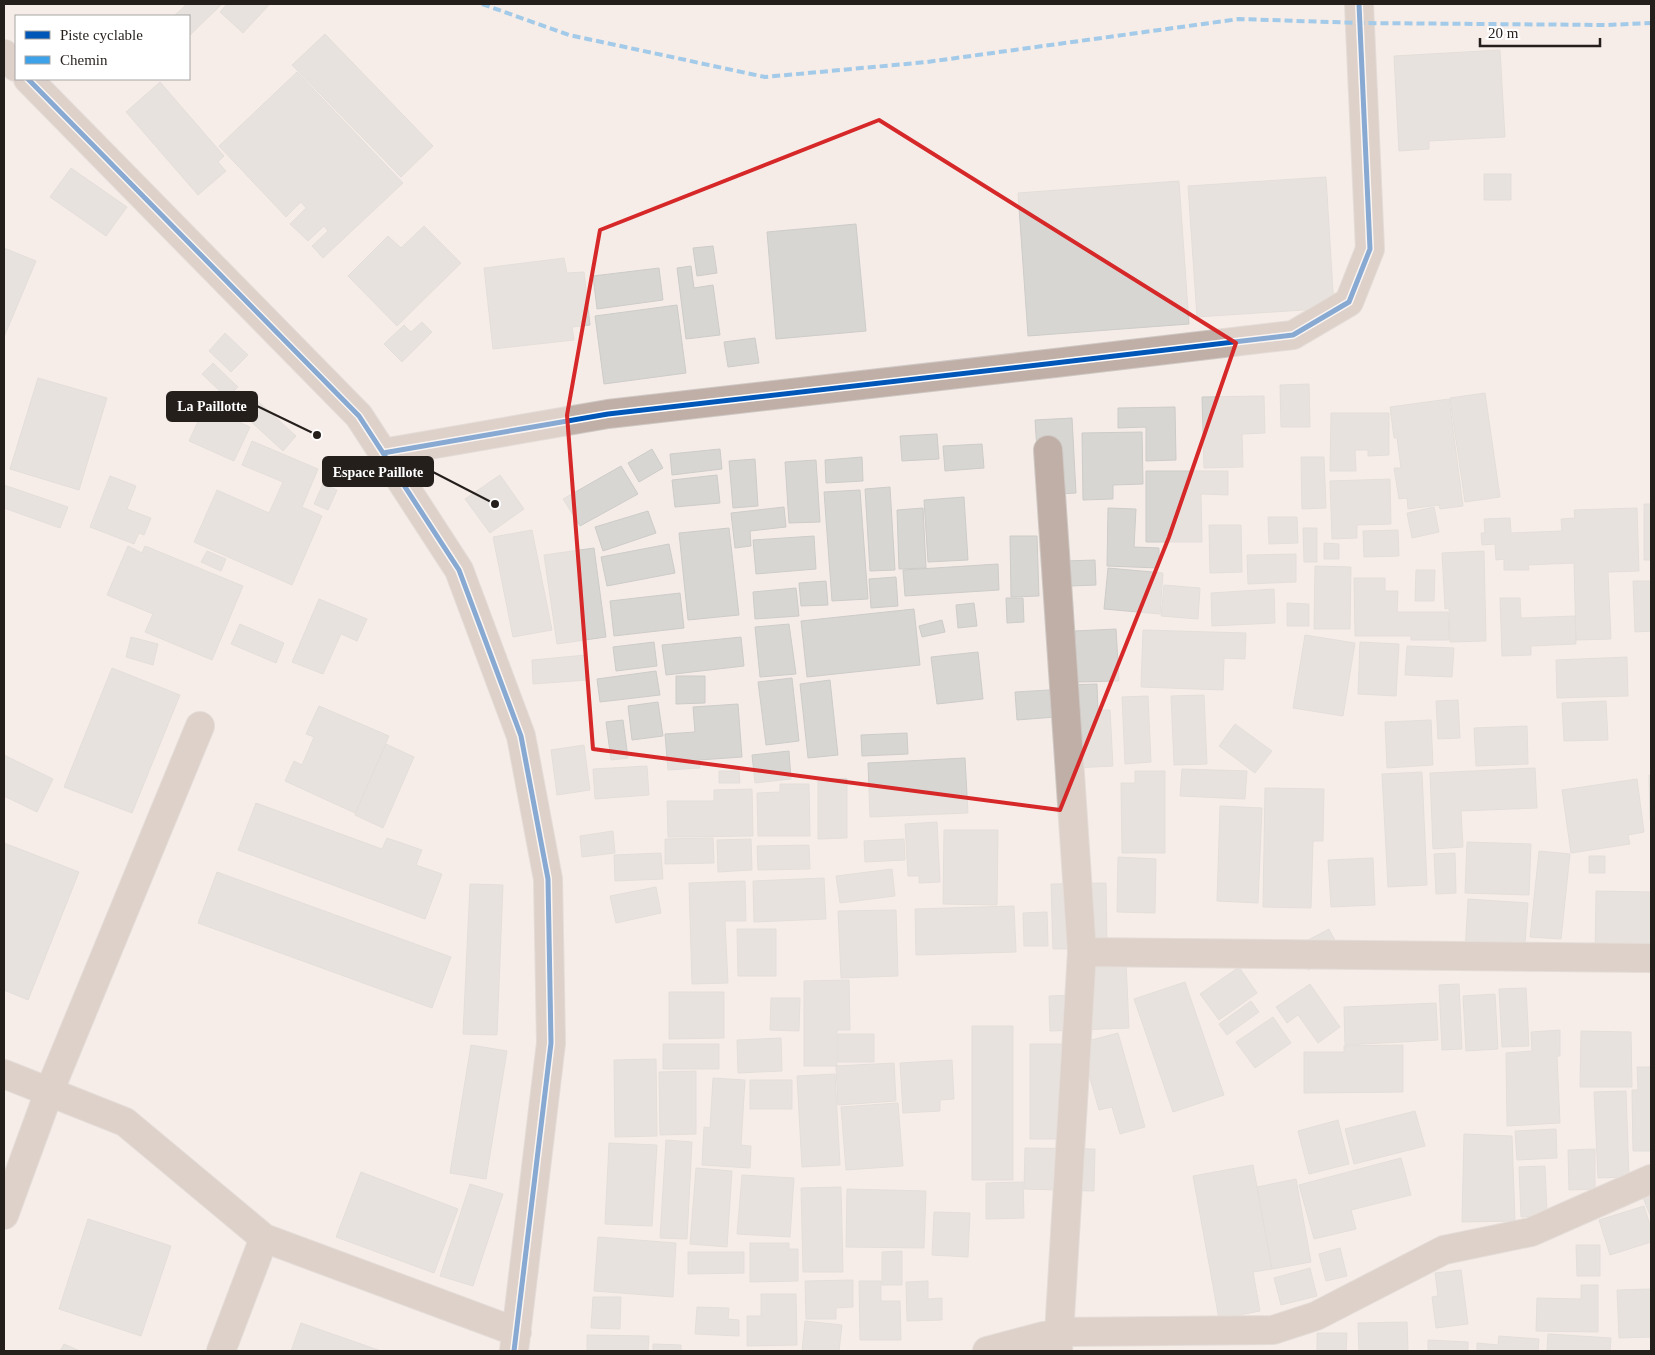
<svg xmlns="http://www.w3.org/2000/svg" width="1655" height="1355" viewBox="0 0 1655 1355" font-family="Georgia,serif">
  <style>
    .building { fill: #d8d6d3; stroke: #cdccc9 }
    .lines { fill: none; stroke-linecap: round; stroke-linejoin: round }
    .street-casing { stroke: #cfc8c4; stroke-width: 30 }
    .street { stroke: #bfafa6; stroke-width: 28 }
    .quiet { stroke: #3ea2ea; stroke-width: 4; stroke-dasharray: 8 4; stroke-linecap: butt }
    .cycleway-casing { stroke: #fff; stroke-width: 8 }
    .cycleway { stroke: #0057b8; stroke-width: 5 }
    .marked { fill: none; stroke: #d62828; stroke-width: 4; stroke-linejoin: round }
    .leader { fill: none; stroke: #251f1c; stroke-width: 2 }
    .callout-dot { fill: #251f1c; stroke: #fff; stroke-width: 2 }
    .callout { fill: #251f1c; stroke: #251f1c; stroke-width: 2 }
    .callout-label { font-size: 14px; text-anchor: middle; font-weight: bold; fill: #fff }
  </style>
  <rect width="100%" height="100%" fill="#f5ece8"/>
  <path class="building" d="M187,4H222L189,36V16H174Z
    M227,4H270L243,33L220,12Z
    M325,34L433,146L401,177L292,65Z
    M1500,50L1505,137L1429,141V149L1399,151L1394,56Z
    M297,72L403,183L323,258L312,246L328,231L324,226L308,241L290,224L306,208L301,202L286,217L219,146Z
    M160,82L224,156L218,162L226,171L198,195L126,112Z
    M71,168L127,207L106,236L50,197Z
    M1484,174H1511V200H1484Z
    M1326,177L1334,308L1197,317L1188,186Z
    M1179,181L1189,324L1028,336L1018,193Z
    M856,224L866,331L776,339L767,232Z
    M424,226L461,263L397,326L348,276L388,236L401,248Z
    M713,246L717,273L697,276L693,248Z
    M4,248L36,261L4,337Z
    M564,258L567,273L584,272L590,325L572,327L574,340L493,349L484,268Z
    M691,266L694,288L713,285L720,335L686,339L677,268Z
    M659,268L663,300L597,309L593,276Z
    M677,305L686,373L604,384L595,316Z
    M422,322L432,332L402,362L384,344L404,325L411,332Z
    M225,333L248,355L231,372L209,351Z
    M755,338L759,363L728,367L724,342Z
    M213,363L238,387L227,398L202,374Z
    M38,378L107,398L79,490L10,469Z
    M1309,384L1310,427H1281L1280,385Z
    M249,393L296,436L283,451L235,407Z
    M1485,393L1500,497L1465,502L1450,398Z
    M1264,396L1265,433L1242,434L1243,467L1204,468L1202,397Z
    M1449,399L1463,506L1440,509L1439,505L1408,509L1407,498L1399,499L1394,468H1401L1397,438H1394L1390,407Z
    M205,406L250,427L234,461L189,441Z
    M1175,407L1176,460L1146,461V427L1118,428V408Z
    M1331,413H1389V455L1368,456V450H1355L1356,471H1330Z
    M1072,418L1076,493L1040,495L1035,420Z
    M1142,432L1143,484L1113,485V499L1083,500L1082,433Z
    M937,434L939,459L902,461L900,436Z
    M252,441L318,469L302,507L322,516L292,585L194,542L217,490L269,513L283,482L242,465Z
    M982,444L984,468L945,471L943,446Z
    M652,449L663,468L639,482L628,463Z
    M720,449L722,469L672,475L670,454Z
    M862,457L863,481L826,483L825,460Z
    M1301,457H1324L1326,508L1302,509Z
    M755,459L758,506L733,508L729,461Z
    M816,460L820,522L789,523L785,462Z
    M621,466L638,494L580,526L563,499Z
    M1146,471H1228V495L1201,494L1202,542H1146Z
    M500,475L524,509L490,533L465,499Z
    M717,475L720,503L675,507L672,480Z
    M110,476L136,486L127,509L151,518L144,535L139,533L134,544L90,527Z
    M1390,479L1391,524L1357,525V538L1332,539L1330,481Z
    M323,484L337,490L328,510L314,504Z
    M4,485L68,507L60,528L4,508Z
    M890,487L895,570L870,571L865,489Z
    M860,490L868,599L832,601L824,492Z
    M964,497L968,560L928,562L924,500Z
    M1644,504H1651V560H1644Z
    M784,507L786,527L750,531L751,546L735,548L731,513Z
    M1434,507L1439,532L1412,538L1407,513Z
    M923,508L926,568L899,569L897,510Z
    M1108,508L1136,509L1134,547L1159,548V568L1107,566Z
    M1637,508L1639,571L1608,572L1611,639L1576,640L1574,563L1528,565L1529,570H1504V559L1496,560L1495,544L1482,545L1481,533H1485L1484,519L1510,518L1511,533L1562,531L1561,519L1575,518L1574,510Z
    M648,511L656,533L603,551L595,527Z
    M1268,517H1297L1298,543L1269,544Z
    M1209,525H1241L1242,572L1210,573Z
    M729,528L739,615L688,620L679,533Z
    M1303,528H1317V562H1304Z
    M532,530L552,630L513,637L493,537Z
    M1398,530L1399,556L1364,557L1363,531Z
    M814,536L816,569L756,574L753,540Z
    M1010,536H1037L1039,596L1011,597Z
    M1324,543L1339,544V559H1324Z
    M669,544L675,573L607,586L601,557Z
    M128,546L142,553L145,546L243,586L212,660L145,632L153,614L107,595Z
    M594,548L606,637L557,644L544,555Z
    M207,551L226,559L221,571L201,562Z
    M1484,551L1486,641L1450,642L1449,608L1445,609L1442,553Z
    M1296,554V582L1248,584L1247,555Z
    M1095,560L1096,585L1045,587L1065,561Z
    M998,564L999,590L905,596L903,570Z
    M1315,566L1351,567L1350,629H1314Z
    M1108,568L1163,573L1160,614L1104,609Z
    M1416,570H1435L1434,601H1415Z
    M896,577L898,606L871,608L869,579Z
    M1354,578H1385V591H1398L1397,612H1448L1449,640H1411V636H1355Z
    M826,581L828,605L801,606L799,583Z
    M1633,581H1651V631L1635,632Z
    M1164,585L1200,588L1198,619L1161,616Z
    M796,588L799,616L755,619L753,592Z
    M1274,589L1275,623L1212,626L1211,593Z
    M680,593L684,628L614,636L610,601Z
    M1006,598H1023L1024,622L1007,623Z
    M1500,598H1520L1521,618L1575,616L1576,644L1531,646V655L1502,656Z
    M319,599L367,619L357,641L341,634L323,674L292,662Z
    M974,603L977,626L958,628L956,605Z
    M1287,603L1309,604V626H1287Z
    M914,609L920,665L807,677L801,621Z
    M942,620L945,632L922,637L919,626Z
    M240,624L284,643L276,663L231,644Z
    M789,624L796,674L760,677L755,627Z
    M1116,629L1119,681L1077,682L1075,631Z
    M1143,630L1246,633L1245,659L1224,658L1223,690L1141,687Z
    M1305,635L1355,643L1343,716L1293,708Z
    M131,637L158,644L153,665L126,657Z
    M741,637L744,666L666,675L662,645Z
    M654,642L657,666L616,671L613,647Z
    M1360,642L1399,644L1396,696L1358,694Z
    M1407,646L1454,648L1452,677L1405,675Z
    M978,652L983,699L937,704L931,657Z
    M586,655L588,680L533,684L532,660Z
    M1627,657L1628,696L1557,698L1556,660Z
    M112,668L180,695L132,813L64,787Z
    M656,671L660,695L600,702L597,679Z
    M676,676H705V703L676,704Z
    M792,678L799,741L766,745L758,682Z
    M830,680L838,755L808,758L800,684Z
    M1097,684L1098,710H1110L1113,766L1073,768L1070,685Z
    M1066,689L1068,716L1017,720L1015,692Z
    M1204,695L1207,764L1174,765L1171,696Z
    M1148,696L1151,762L1125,764L1122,697Z
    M1458,700L1460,738L1438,739L1436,701Z
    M1606,701L1608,740L1564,741L1562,703Z
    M658,702L663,736L632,740L628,706Z
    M738,704L742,757L699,760L700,768L668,770L665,734L695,732L693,707Z
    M319,706L389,736L355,813L285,781L294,761L302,765L314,737L306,734Z
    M623,720L628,758L611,760L606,722Z
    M1431,720L1433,765L1387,768L1385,722Z
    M1235,724L1272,751L1255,773L1219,746Z
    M1527,726L1528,764L1476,766L1474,728Z
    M907,733L908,754L862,756L861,735Z
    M386,744L414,757L383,828L355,815Z
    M584,745L590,790L557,795L551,750Z
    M789,751L791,779L755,783L752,755Z
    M4,755L53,779L37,812L4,796Z
    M965,758L968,813L870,817L868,763Z
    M647,766L649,795L595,799L593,769Z
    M1535,768L1537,808L1461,811L1463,847L1433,849L1430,773Z
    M1182,769L1247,771L1245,799L1180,796Z
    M719,771H739L740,783H719Z
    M1135,771H1165V853H1122L1121,783H1135Z
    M1422,772L1427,885L1388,887L1382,774Z
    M1649,775H1651V820H1650Z
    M818,779H847V838L818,839Z
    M1637,779L1644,832L1628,835L1630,844L1571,853L1562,790Z
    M780,784H809L810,836H758L757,793L780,792Z
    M1265,788L1324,789L1323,841H1313L1311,908L1263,907Z
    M752,789L753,836L668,837L667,801H714V790Z
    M256,803L382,849L387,838L422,850L416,865L442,874L425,919L238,850Z
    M1220,806L1262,808L1258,903L1217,901Z
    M937,822L940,882L919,883V876H908L905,824Z
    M944,830H998L997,905L943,904Z
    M613,831L615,853L582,857L580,836Z
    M713,838L714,863L665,864V839Z
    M751,839L752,870L718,872L717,840Z
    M904,839L905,860L865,862L864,841Z
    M1467,842L1531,844L1529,895L1465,893Z
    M4,843L79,872L28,1000L4,990Z
    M809,845L810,869L758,870L757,846Z
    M1539,851L1570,854L1561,939L1530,937Z
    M661,853L663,879L615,881L614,855Z
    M1455,853L1456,893L1436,894L1434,854Z
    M1589,856H1605V873H1589Z
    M1118,857L1156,859L1155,913L1117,912Z
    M1373,858L1375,905L1331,907L1328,860Z
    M892,869L895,896L840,903L836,876Z
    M217,872L451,957L432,1008L198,923Z
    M824,878L826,919L754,922L753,881Z
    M745,881L746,921H725L728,983L692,984L689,883Z
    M1106,883L1107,948L1053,949L1051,884Z
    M470,884L503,885L497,1035L463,1034Z
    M656,887L661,913L616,923L610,896Z
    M1596,891L1651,892V962L1595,961Z
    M1468,899L1528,903L1524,957L1465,953Z
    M1014,906L1016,952L916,955L915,909Z
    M896,910L898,976L841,978L838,911Z
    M1047,912L1048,946H1024L1023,913Z
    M737,929H776V976H738Z
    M1329,929L1341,952L1308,970L1295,947Z
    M1126,961L1129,1028L1050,1031L1049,996L1080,995L1079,962Z
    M1239,967L1257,993L1219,1020L1200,994Z
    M849,980L850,1030H837V1066H804V981Z
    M1185,982L1224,1095L1173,1112L1134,999Z
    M1310,984L1340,1027L1318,1043L1298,1015L1287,1023L1276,1007Z
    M1459,984L1462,1049L1442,1050L1439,985Z
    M1526,988L1529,1046L1502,1047L1499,989Z
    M669,992H724V1038L669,1039Z
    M1495,994L1498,1049L1466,1051L1463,996Z
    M771,998H800L799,1031L770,1030Z
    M1251,1001L1259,1012L1227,1035L1219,1024Z
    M1436,1003L1438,1040L1345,1045L1344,1007Z
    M1273,1017L1291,1043L1255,1068L1236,1042Z
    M972,1026H1013V1180H972Z
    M1560,1030V1056H1557L1560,1123L1507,1126L1506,1053L1532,1051L1531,1032Z
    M1581,1031L1631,1032L1632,1087H1580Z
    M1118,1033L1145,1127L1120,1134L1112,1107L1099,1110L1080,1043Z
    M838,1034H874V1062H838Z
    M781,1038L782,1071L738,1073L737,1040Z
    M663,1044H719V1069H663Z
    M1030,1044H1071V1139H1030Z
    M471,1045L507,1051L486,1179L450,1173Z
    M1403,1045V1092L1304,1093V1052H1344V1046Z
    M656,1059L657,1136L615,1137L614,1060Z
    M952,1060L954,1099L940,1100V1111L903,1113L900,1063Z
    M894,1063L896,1101L838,1105L836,1066Z
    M1637,1067H1651V1151H1633L1632,1090H1638Z
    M696,1071V1134L660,1135L659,1072Z
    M835,1074L840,1165L802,1167L797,1076Z
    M713,1078L745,1080L741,1145L751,1146L750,1168L702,1165L704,1127L710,1128Z
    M750,1080H792V1109H750Z
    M1626,1091L1629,1177L1598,1178L1594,1092Z
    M898,1103L903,1166L846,1170L841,1107Z
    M1415,1111L1425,1146L1354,1164L1345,1129Z
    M1338,1120L1349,1164L1309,1174L1298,1131Z
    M1556,1129L1557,1158L1517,1160L1515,1131Z
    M1464,1134L1512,1136L1515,1221L1462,1222Z
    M666,1140L692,1142L687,1239L660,1238Z
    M609,1143L657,1145L652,1226L605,1224Z
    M1025,1148L1095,1149L1094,1191L1024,1189Z
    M1595,1149V1189L1569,1190L1568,1150Z
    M1401,1158L1411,1195L1351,1210L1356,1229L1314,1239L1299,1185Z
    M1253,1165L1272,1269L1253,1272L1260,1311L1219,1319L1193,1176Z
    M1545,1166L1547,1215L1521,1217L1519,1167Z
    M696,1168L732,1171L727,1247L690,1244Z
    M361,1172L458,1209L434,1273L336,1237Z
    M742,1175L794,1178L790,1237L737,1234Z
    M1296,1179L1311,1262L1272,1269L1257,1187Z
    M1023,1182L1024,1218L986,1219V1183Z
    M470,1184L503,1194L473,1286L440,1276Z
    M841,1187L843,1272H803L801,1188Z
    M847,1189L926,1191L924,1248L846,1247Z
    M1651,1189V1217L1641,1193Z
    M1644,1206L1651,1228V1242L1610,1255L1599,1220Z
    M934,1212L970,1213L968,1257L932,1255Z
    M88,1219L171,1246L141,1336L59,1309Z
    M598,1237L676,1243L673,1297L594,1291Z
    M750,1243H789V1249H798V1281L750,1282Z
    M1576,1245H1600V1276H1577Z
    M1340,1248L1347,1276L1326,1281L1319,1254Z
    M902,1251V1285H882V1252Z
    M688,1252H744V1273L688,1274Z
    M1310,1268L1317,1296L1281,1305L1274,1278Z
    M1461,1270L1468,1324L1436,1328L1432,1297L1438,1296L1435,1273Z
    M853,1280V1307L836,1308V1319H806L805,1281Z
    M859,1281H881V1301H900L901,1340H860Z
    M928,1281V1299L942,1298V1320L907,1321L906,1282Z
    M1581,1285H1598V1332L1536,1331L1537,1298L1581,1299Z
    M1651,1289V1337L1619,1338L1617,1290Z
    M761,1294H796L797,1345L747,1346V1316H761Z
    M593,1297H621L620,1329L591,1328Z
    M697,1307L729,1308L728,1319L739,1320V1336L695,1334Z
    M805,1321L842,1325L839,1351H802Z
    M1407,1322L1408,1351H1359L1358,1323Z
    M301,1323L381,1351H291Z
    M1317,1333H1347L1346,1351H1317Z
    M1548,1334L1611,1338L1610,1351H1547Z
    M587,1335L649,1336L648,1351H587Z
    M1499,1336L1539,1339L1538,1351H1477V1343L1498,1345Z
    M1428,1340L1468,1342V1351H1428Z
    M64,1344L80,1351H60Z
    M653,1344L681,1345V1351H653Z"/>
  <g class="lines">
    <defs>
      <path id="street" d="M4,54L16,67
        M28,79L359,416L459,570L521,736L548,879L551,1043L514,1351
        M1048,450L1082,952L1058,1351
        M383,453L608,414L1055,363L1293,335L1349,302L1370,249L1359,4
        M1082,952L1651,958
        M4,1074L125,1122L264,1238L517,1332
        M4,1215L49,1092L200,726
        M221,1351L264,1238
        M987,1351L1059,1332L1273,1330L1316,1316L1444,1250L1531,1232L1651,1179"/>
    </defs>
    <use href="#street" class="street-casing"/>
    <use href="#street" class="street"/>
    <path class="quiet" d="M482,4L569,35L765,77L927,62L1239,19L1360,23L1607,25L1651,23"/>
    <defs>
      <path id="cycleway" d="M28,79L359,416L459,570L521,736L548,879L551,1043L514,1351
        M383,453L608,414L1055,363L1293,335L1349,302L1370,249L1359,4"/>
    </defs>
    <use href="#cycleway" class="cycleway-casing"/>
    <use href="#cycleway" class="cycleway"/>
  </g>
  <path d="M0 0H1655V1355H0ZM879,120L1236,343L1169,537L1060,810L593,749L567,415L600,230Z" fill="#f5ece8" fill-opacity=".55" fill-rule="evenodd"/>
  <path class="marked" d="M879,120L1236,343L1169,537L1060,810L593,749L567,415L600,230Z"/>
  <path class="leader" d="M317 435L257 406M495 504L433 472"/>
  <g class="callout-dot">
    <circle cx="317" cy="435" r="5"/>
    <circle cx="495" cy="504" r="5"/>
  </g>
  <g class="callout">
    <rect x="167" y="392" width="90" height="29" rx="5"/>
    <rect x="323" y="457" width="110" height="29" rx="5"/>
  </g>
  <g class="callout-label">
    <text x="212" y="411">La Paillotte</text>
    <text x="378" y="477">Espace Paillote</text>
  </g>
  <rect width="1655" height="1355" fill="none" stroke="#251f1c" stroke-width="10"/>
  <rect x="15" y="15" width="175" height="65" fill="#ffffff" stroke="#a8a5a4"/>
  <rect x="25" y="31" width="25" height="8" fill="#0057b8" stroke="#a8a5a4"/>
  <text x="60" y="40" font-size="15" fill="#251f1c">Piste cyclable</text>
  <rect x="25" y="56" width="25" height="8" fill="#3ea2ea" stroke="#a8a5a4"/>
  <text x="60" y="65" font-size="15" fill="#251f1c">Chemin</text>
  <path d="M1480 38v8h120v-8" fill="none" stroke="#251f1c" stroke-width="2.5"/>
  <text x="1488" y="38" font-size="15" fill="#251f1c" stroke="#ffffff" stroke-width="4" paint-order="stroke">20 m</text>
</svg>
